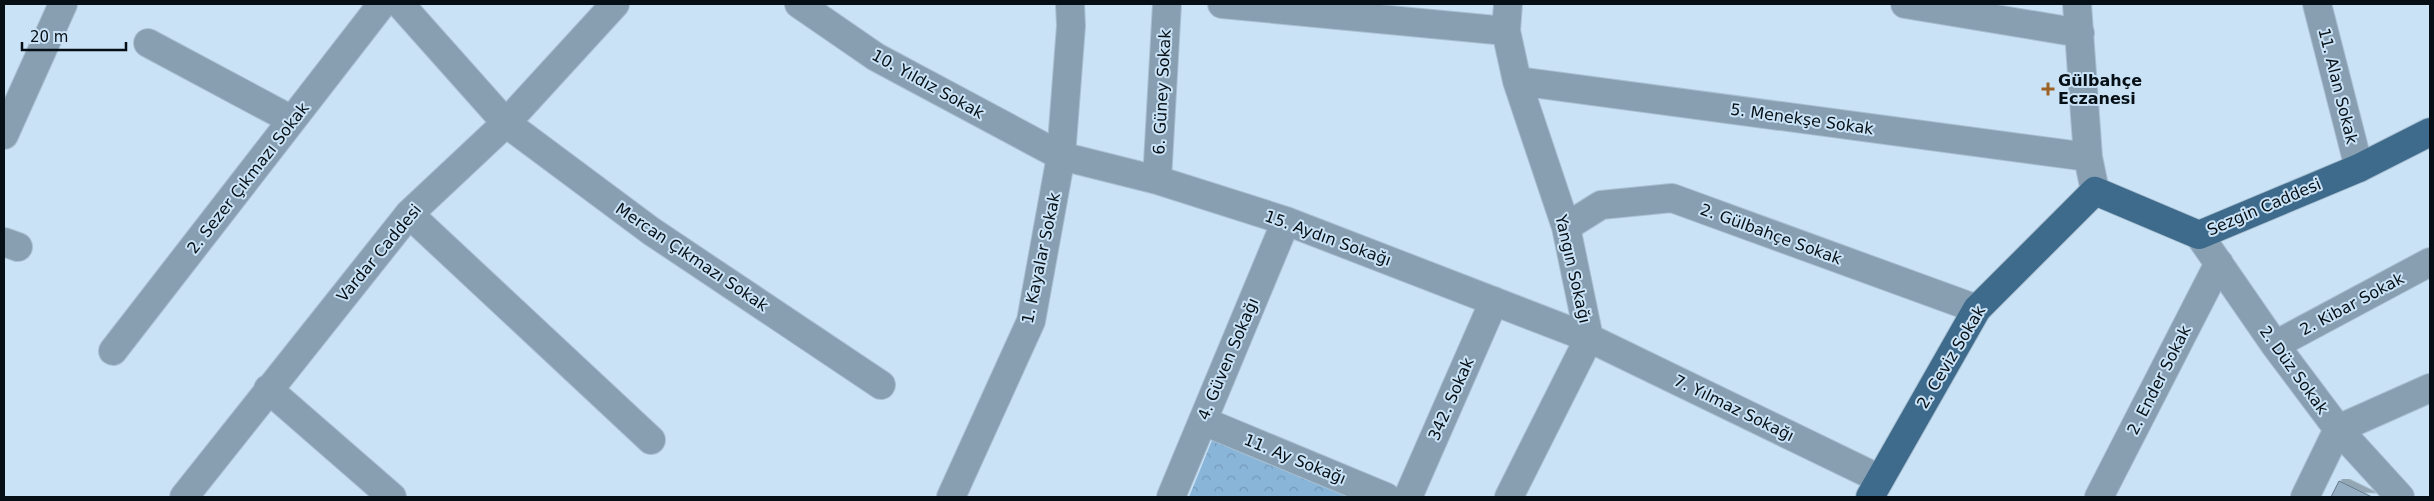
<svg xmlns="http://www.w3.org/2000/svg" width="2434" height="501" viewBox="0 0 2434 501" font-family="'DejaVu Sans',sans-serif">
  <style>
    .forest { fill: url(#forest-crowns) }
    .building { fill: #97afc2; stroke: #63798c; filter: url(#shadow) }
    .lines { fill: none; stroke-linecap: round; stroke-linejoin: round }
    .minor-casing { stroke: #aac0d2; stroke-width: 30 }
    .major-casing { stroke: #aac0d2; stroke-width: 30 }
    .minor { stroke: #889fb2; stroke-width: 28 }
    .major { stroke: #3e6a8c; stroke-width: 28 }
    .poi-dot { fill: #9d6123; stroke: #c9e2f6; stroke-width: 2 }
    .labels { text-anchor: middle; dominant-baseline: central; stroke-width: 4; stroke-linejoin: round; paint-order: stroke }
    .poi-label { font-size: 16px; font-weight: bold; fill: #060f15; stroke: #c9e2f6; text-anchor: start }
    .street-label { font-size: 16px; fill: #060f15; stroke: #c9e2f6 }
  </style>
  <defs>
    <pattern id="forest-crowns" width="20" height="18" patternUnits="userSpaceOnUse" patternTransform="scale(1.25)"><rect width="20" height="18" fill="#89b5d9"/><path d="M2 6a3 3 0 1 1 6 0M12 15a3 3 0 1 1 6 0" fill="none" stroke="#759ab9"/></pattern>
    <filter id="shadow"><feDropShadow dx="4.5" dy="-4.5" stdDeviation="0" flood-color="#0004"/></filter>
  </defs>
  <rect width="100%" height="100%" fill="#c9e2f6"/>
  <path class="forest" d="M1213,438L1356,497H1189Z"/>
  <path class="building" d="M2339,481L2372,497H2331Z"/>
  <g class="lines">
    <defs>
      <path id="minor" d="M400,4L506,123L651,231L881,385
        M799,4L876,57L1061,156L1157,180L1286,221L1589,338L1880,479
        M1222,4L1506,31
        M1508,4L1506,31L1517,81L1566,227L1589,338L1509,497
        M1905,4L2080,33
        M2077,4L2088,157L2095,191
        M2317,4L2359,168
        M148,43L292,120
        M1517,81L2088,157
        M4,135L63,4
        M1157,180L1167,4
        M409,214L651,440
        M1566,227L1601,205L1672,198L1977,309
        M2199,235L2275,345L2338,429L2400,497
        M4,242L18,247
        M2275,345L2430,262
        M113,351L382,4
        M268,389L392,497
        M1203,421L1386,497
        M184,497L409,214L506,123L615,4
        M951,497L1031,321L1061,156L1071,26L1070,4
        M1171,497L1286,221
        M1408,497L1494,301
        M2099,497L2219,263
        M2305,497L2338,429L2430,388"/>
      <path id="major" d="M1870,497L1977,309L2095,191L2199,235L2359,168L2430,132"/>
    </defs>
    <use href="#minor" class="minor-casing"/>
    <use href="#major" class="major-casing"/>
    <use href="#minor" class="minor"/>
    <use href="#major" class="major"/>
  </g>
  <path class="poi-dot" d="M2045.5 81.5h5v5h5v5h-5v5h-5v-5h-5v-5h5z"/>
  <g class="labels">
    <g class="poi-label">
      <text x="2058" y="80">Gülbahçe<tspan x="2058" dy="18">Eczanesi</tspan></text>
    </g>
    <g class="street-label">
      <text transform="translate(928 84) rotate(29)">10. Yıldız Sokak</text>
      <text transform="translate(2338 86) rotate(76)">11. Alan Sokak</text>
      <text transform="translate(1162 92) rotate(-87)">6. Güney Sokak</text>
      <text transform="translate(1802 119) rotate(8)">5. Menekşe Sokak</text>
      <text transform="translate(248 178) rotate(-52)">2. Sezer Çıkmazı Sokak</text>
      <text transform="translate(2264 207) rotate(-23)">Sezgin Caddesi</text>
      <text transform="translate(1771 234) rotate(20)">2. Gülbahçe Sokak</text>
      <text transform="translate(1328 238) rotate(20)">15. Aydın Sokağı</text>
      <text transform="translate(379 253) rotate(-50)">Vardar Caddesi</text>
      <text transform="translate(692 257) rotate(34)">Mercan Çıkmazı Sokak</text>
      <text transform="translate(1041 258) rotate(-78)">1. Kayalar Sokak</text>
      <text transform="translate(1573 269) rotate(77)">Yangın Sokağı</text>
      <text transform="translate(2352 304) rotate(-28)">2. Kibar Sokak</text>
      <text transform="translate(1951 357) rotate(-59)">2. Ceviz Sokak</text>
      <text transform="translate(1228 359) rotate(-67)">4. Güven Sokağı</text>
      <text transform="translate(2294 370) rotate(54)">2. Düz Sokak</text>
      <text transform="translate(2159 380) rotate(-63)">2. Ender Sokak</text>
      <text transform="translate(1451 399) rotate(-66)">342. Sokak</text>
      <text transform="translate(1734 408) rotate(26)">7. Yılmaz Sokağı</text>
      <text transform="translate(1295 459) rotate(22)">11. Ay Sokağı</text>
    </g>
  </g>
  <rect width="2434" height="501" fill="none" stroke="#060f15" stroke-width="10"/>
  <path d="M22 42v8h104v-8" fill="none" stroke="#060f15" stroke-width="2.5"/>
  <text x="30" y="42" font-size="15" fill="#060f15" stroke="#c9e2f6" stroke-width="4" paint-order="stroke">20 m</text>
</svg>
